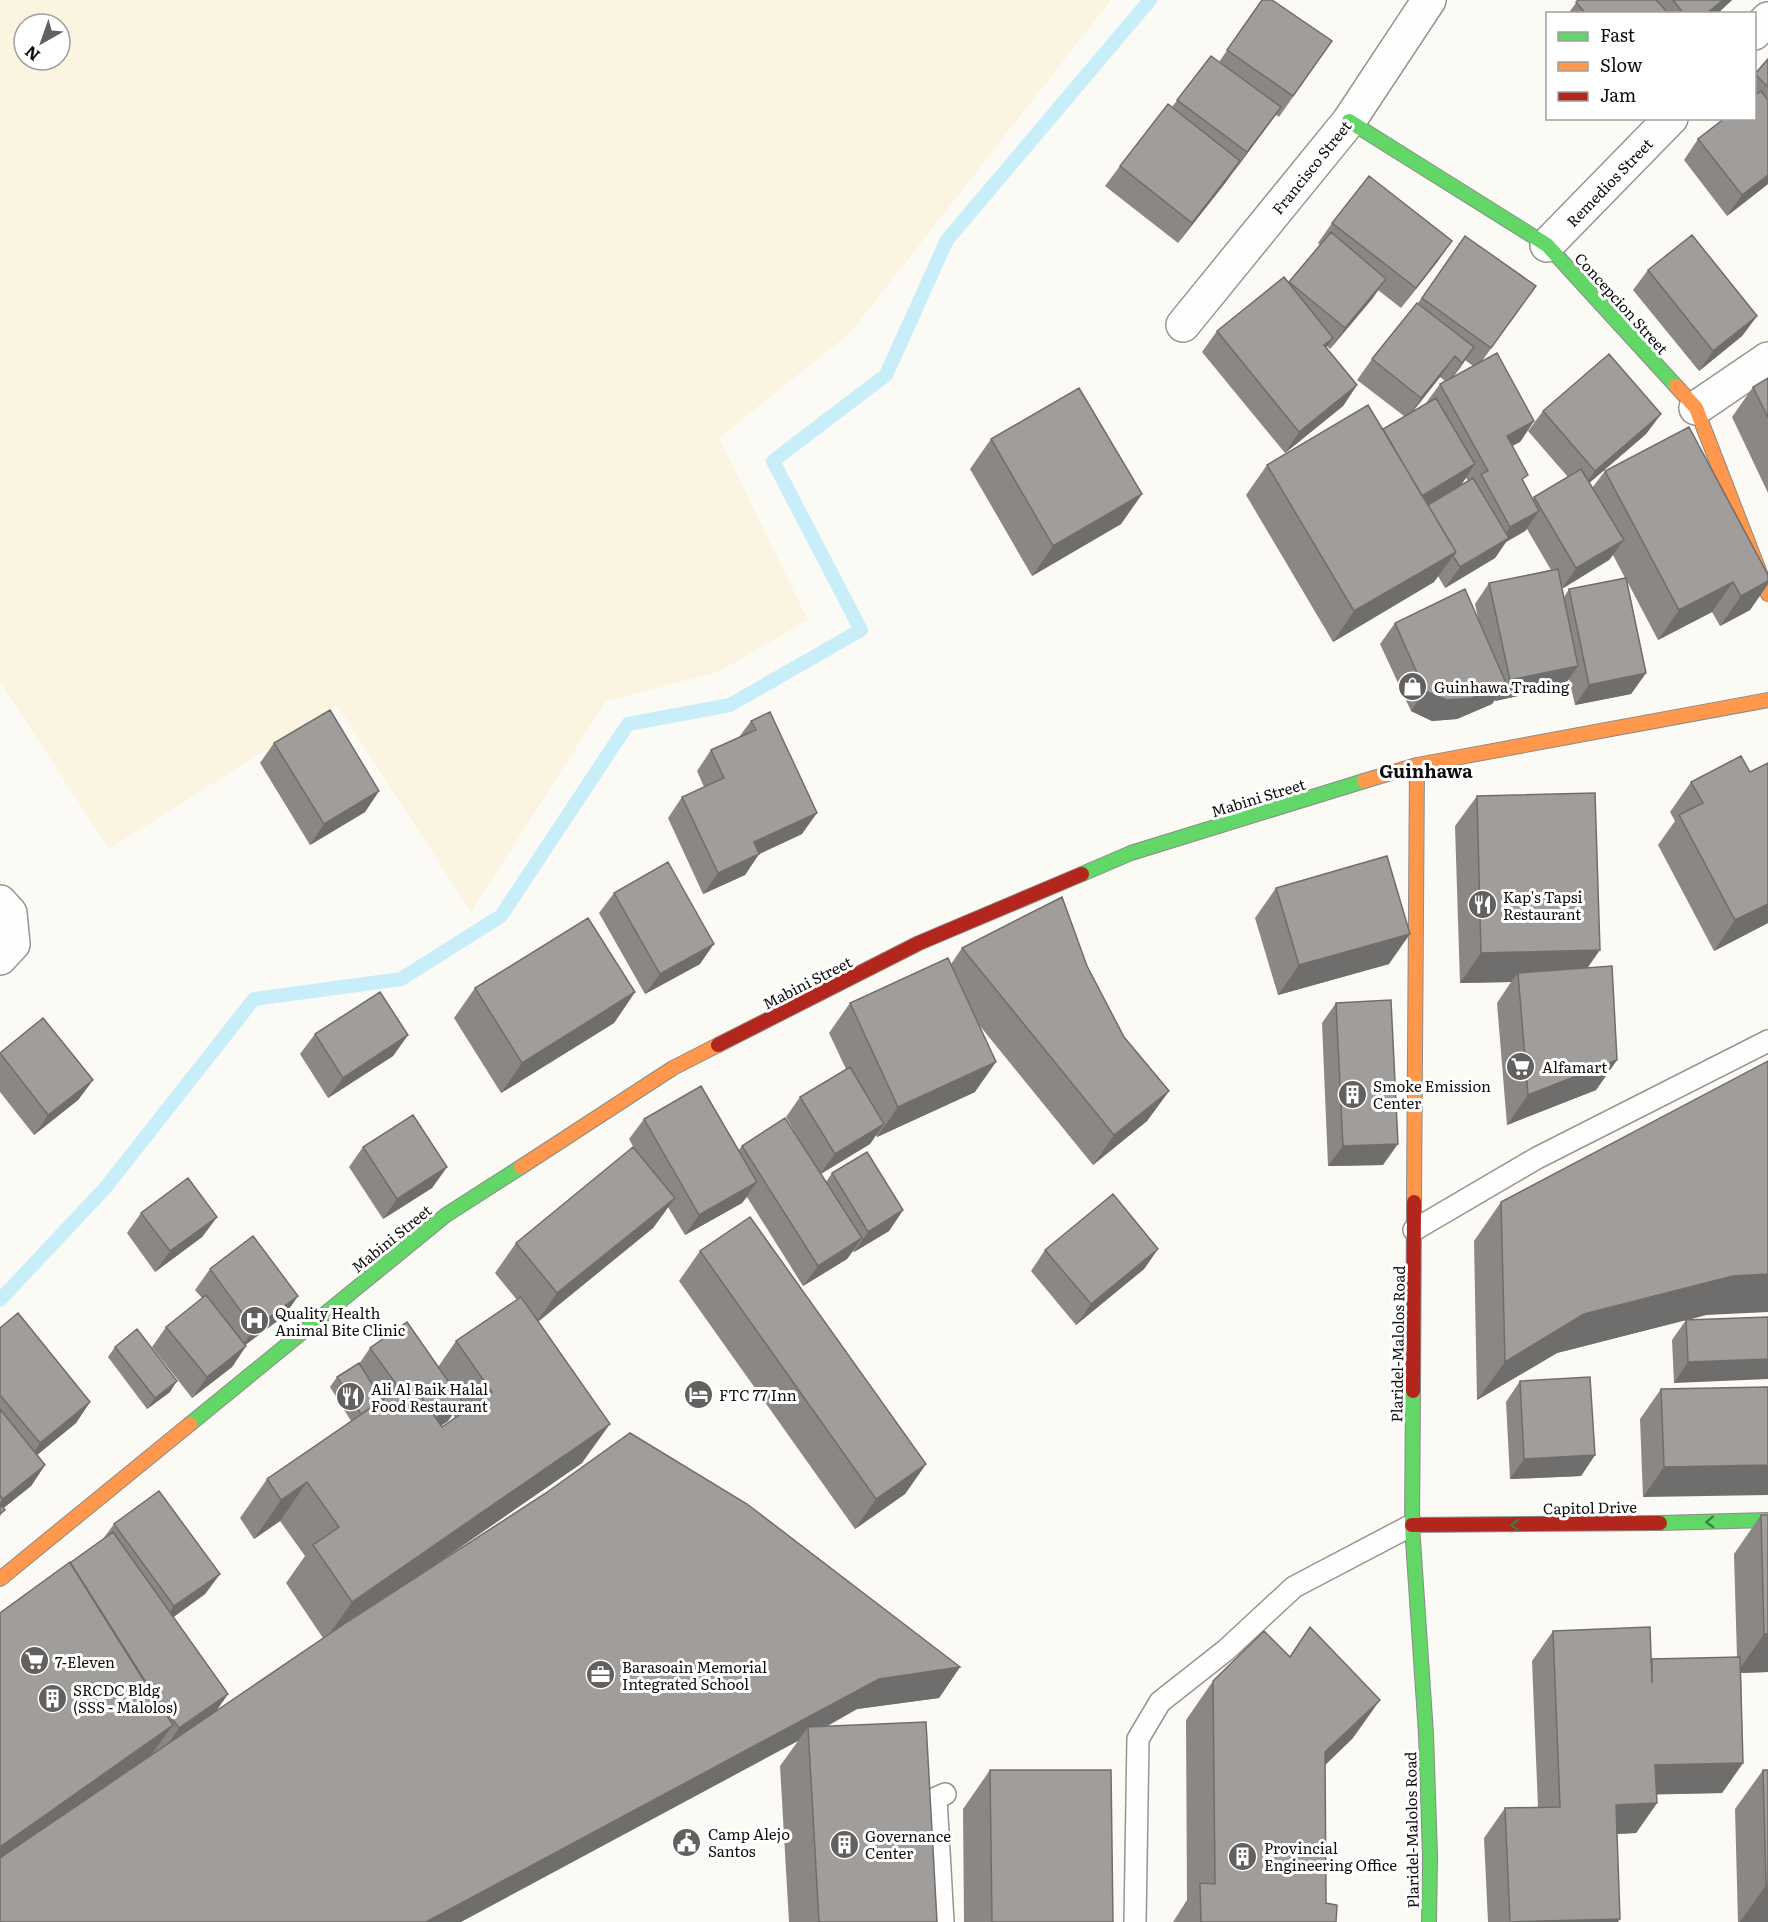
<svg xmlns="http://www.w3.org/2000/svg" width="1768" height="1922" viewBox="0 0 1768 1922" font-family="Literata,serif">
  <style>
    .farmland { fill: #faf4e0; fill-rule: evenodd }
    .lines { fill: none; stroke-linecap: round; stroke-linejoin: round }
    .stream { stroke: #c8eef9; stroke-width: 14 }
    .lane-casing { stroke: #969593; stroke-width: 24 }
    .street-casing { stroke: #969593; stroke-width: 36 }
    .fast-casing { stroke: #8c8b89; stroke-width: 16 }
    .slow-casing { stroke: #8c8b89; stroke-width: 16 }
    .jam-casing { stroke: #8c8b89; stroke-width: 16 }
    .lane { stroke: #fffefe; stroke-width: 21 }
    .street { stroke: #fffefe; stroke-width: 33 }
    .fast { stroke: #63d668; stroke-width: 14 }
    .slow { stroke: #ff974d; stroke-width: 14 }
    .jam { stroke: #b3261e; stroke-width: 14 }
    .wall { fill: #8a8784; fill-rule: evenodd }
    .shaded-wall { fill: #706e6c }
    .building { fill: #a09d9a; stroke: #706e6c; stroke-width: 1.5 }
    .oneway { stroke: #3d7c40 }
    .labels { text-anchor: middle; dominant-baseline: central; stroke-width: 6; stroke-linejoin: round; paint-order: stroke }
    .street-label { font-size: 15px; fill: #0f0f0f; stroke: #fff }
    .poi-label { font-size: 15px; fill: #0f0f0f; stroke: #fff; text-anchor: start }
    .quarter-label { font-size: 18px; font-weight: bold; fill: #0f0f0f; stroke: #fff }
  </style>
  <rect width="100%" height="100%" fill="#fcfaf5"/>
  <path class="farmland" d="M0,0H1111L851,332L719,438L808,620L718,672L606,701L471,912L337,705L109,849L0,682ZM24,24H60V60H24Z"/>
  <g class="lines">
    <path class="stream" d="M0,1300L106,1187L254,999L401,979L501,916L628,724L730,705L861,630L773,461L886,375L947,240L1150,0"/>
    <defs>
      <path id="lane" d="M1414,1230L1537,1158L1768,1041
        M943,1922L936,1798L945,1794
        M1135,1922L1138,1739L1160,1702L1226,1650L1294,1587L1412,1525"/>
      <path id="street" d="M1754,33L1768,19
        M1547,245L1671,118
        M1183,325L1349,121L1429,0
        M1696,408L1768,359
        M0,902L10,913L13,944L0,958"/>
      <path id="fast" d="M1349,121L1547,245L1676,386
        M1082,874L1131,853L1364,781
        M1413,1391L1412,1525L1426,1734L1430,1856L1429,1922
        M190,1424L446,1215L521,1167
        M1660,1523L1768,1520"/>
      <path id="slow" d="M1676,386L1696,408L1768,594
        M1364,781L1417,765L1768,700
        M521,1167L673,1068L718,1045
        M1414,1202L1417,765
        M0,1579L190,1424"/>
      <path id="jam" d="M718,1045L919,943L1082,874
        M1413,1391L1414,1202
        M1412,1525L1660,1523"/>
    </defs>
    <use href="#lane" class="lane-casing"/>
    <use href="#street" class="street-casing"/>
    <use href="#fast" class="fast-casing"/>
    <use href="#slow" class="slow-casing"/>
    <use href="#jam" class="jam-casing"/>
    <use href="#lane" class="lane"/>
    <use href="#street" class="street"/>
    <use href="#fast" class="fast"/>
    <use href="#slow" class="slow"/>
    <use href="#jam" class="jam"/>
  </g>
  <path class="wall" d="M1262,0L1332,41L1279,117L1276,115L1226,182L1178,243L1105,186L1120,166L1172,107L1211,56L1219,62Z
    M1578,0H1732L1717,14H1568Z
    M1768,59V184L1727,216L1684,160L1698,139L1755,118V73Z
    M1332,223L1438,261L1401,308L1378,290L1372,299L1330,349L1327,346L1326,347L1357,385L1343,406L1285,453L1202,352L1217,331L1289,283L1320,245L1318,243Z
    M1465,236L1521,307L1482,361L1534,421L1520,442L1512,446L1524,482L1533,499L1534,497L1568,477L1528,431L1543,411L1661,414L1646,434L1589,483L1592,488L1605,471L1768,581V584L1750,610L1720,626L1712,612L1658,640L1627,581L1646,673L1631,694L1575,705L1569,679L1564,686L1495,701V699L1492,704L1457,719L1432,721L1411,711L1380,644L1395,623L1478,618L1475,604L1489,583L1551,570L1527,529L1525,531L1506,542L1495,558L1445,588L1438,576L1434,582L1333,642L1246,495L1267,465L1383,429L1404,416L1357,380L1372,359L1418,303ZM1465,360L1473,366L1453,377ZM1440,377L1445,381L1440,384L1426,403L1413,411ZM1466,478L1468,481L1428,505L1461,485ZM1613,555L1625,578L1569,589L1564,597L1562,588L1609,560Z
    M1648,270L1757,316L1742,336L1699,371L1633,290Z
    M1768,378V493L1732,417L1753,387Z
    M991,439L1142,494L1121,524L1032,576L970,469Z
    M751,721L802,834L759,854L745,875L703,894L668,818L682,797L704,787L697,771L711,750L739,737Z
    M274,743L379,791L365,812L310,845L260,763Z
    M1768,763V923L1714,951L1658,845L1675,821L1670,812L1691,782L1750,772Z
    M1477,796L1588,968L1617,1060L1596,1090L1507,1125L1497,1003L1511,982L1460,983L1455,826Z
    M1276,888L1389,964L1278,995L1255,918Z
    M614,893L700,964L645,994L599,913Z
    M962,948L1087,966L1124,1037L1169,1091L1147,1121L1093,1165L980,1026L975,1092L877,1137L876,1135L870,1144L821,1174L826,1182L832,1173L903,1210L889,1231L854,1252L853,1251L847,1259L803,1286L747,1197L742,1203L685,1235L668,1207L653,1228L538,1322L582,1463L435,1565L960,1667L939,1698L857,1709L826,1727L937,1922H789L780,1766L798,1741L0,1922L70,1563L103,1539L114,1524L220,1574L205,1594L173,1617L228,1694L216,1711L323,1638L286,1583L305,1556L280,1521L254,1539L240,1518L267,1479L351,1421L330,1387L337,1377L359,1364L370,1348L438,1367L456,1341L517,1300L495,1273L516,1243L635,1150L629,1139L644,1119L738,1151L742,1146L808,1154L786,1117L800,1097L846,1069L829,1033L850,1003L951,964ZM453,1414L455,1418L442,1427L441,1426L448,1421Z
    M475,988L635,992L614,1023L501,1093L454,1018Z
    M1336,1003L1383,1165L1328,1166L1322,1023Z
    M315,1034L408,1035L393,1056L328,1098L300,1054Z
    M0,1052L93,1080L78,1100L34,1135L0,1092Z
    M363,1147L447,1167L432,1188L383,1219L349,1167Z
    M1501,1202L1706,1315L1688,1320L1768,1317L1674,1383L1672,1340L1686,1320L1557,1353L1477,1400L1474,1241Z
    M141,1213L217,1217L202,1237L155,1272L127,1233Z
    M1158,1249L1144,1269L1076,1325L1031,1271L1045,1250Z
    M700,1251L926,1464L905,1494L855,1529L679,1281Z
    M210,1269L298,1296L284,1316L245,1345L246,1346L232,1367L192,1398L152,1347L166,1327L202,1298L195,1290Z
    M0,1328L90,1402L76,1423L37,1455L45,1465L31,1486L3,1508L0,1517Z
    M115,1347L170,1392L147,1409L108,1357Z
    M1520,1381L1595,1455L1581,1476L1510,1479L1506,1402Z
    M1768,1387L1643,1497L1640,1419L1661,1389Z
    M1761,1515H1768V1672L1741,1673L1743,1763L1722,1793L1656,1794L1657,1803L1636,1833L1617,1834L1618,1922H1488L1484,1838L1505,1808L1538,1807L1532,1661L1553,1631L1651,1661L1652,1659L1737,1657L1734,1554Z
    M1310,1627L1353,1738L1325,1765L1326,1903L1336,1922H1173L1187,1900L1186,1720L1213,1681L1290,1656Z
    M990,1770L1113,1922H964L963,1809Z
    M1763,1770L1768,1922H1738L1735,1809Z"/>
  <path class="shaded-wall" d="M1723,0H1732L1717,14H1706Z
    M1281,107L1266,128L1233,173L1247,152Z
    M1240,161L1226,182L1178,243L1192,223Z
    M1768,175V184L1727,216L1742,195Z
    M1452,241L1438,261L1401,308L1416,288Z
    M1386,279L1372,299L1330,349L1345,328Z
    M1757,316L1742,336L1699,371L1713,351Z
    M1333,338L1319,358L1324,345Z
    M1474,347L1460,368L1448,383L1462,363Z
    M1455,356L1440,377L1407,419L1421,398Z
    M1357,385L1343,406L1285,453L1299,432Z
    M1661,414L1646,434L1580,491L1595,471Z
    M1534,421L1520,442L1492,456L1507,436Z
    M1475,464L1461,485L1406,518L1420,497Z
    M1142,494L1121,524L1032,576L1053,546Z
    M1539,511L1525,531L1506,542L1495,558L1445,588L1460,567L1498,544L1510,527Z
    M1624,540L1609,560L1562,589L1576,568Z
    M1456,552L1434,582L1333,642L1354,611Z
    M1768,581V584L1750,610L1720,626L1741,596Z
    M1733,582L1712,612L1658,640L1679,610Z
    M1578,666L1564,686L1495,701L1510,680Z
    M1646,673L1631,694L1575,705L1589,685Z
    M1506,683L1492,704L1457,719L1432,721L1411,711L1425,691Z
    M379,791L365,812L310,845L324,824Z
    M817,813L802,834L740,863L754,842Z
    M759,854L745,875L703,894L718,873Z
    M1768,904V923L1714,951L1735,920Z
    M1410,934L1389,964L1278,995L1299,965Z
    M714,944L700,964L645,994L660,974Z
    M1600,950L1579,980L1518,973L1511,982L1460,983L1481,953Z
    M635,992L614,1023L501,1093L522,1063Z
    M408,1035L393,1056L328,1098L343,1078Z
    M1617,1060L1596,1090L1507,1125L1528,1095Z
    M996,1062L975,1092L877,1137L898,1107Z
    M93,1080L78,1100L34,1135L48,1115Z
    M1169,1091L1147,1121L1093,1165L1114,1135Z
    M884,1124L870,1144L820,1174L835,1154Z
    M1398,1144L1383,1165L1328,1166L1343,1146Z
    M447,1167L432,1188L383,1219L397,1199Z
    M757,1182L742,1203L685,1235L699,1215Z
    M675,1198L653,1228L536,1323L557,1293Z
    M903,1210L889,1231L854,1252L868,1232Z
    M217,1217L202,1237L155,1272L170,1251Z
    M862,1238L847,1259L803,1286L818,1266Z
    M1158,1249L1144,1269L1076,1325L1091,1304Z
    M1768,1274V1312L1706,1315L1557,1353L1477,1400L1505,1362L1584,1314L1733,1276Z
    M298,1296L284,1316L240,1349L254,1329Z
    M246,1346L232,1367L192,1398L207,1377Z
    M1768,1359V1379L1674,1383L1688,1362Z
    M177,1381L170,1392L147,1409L155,1398Z
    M462,1401L448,1421L411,1446L425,1426Z
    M90,1402L76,1423L26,1464L40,1443Z
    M610,1424L582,1463L325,1640L352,1602Z
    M1595,1455L1581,1476L1510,1479L1524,1459Z
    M926,1464L905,1494L855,1529L876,1499Z
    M45,1465L31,1486L0,1511V1504L3,1499Z
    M1768,1465V1495L1643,1497L1664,1467Z
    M307,1482L280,1521L254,1539L281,1500Z
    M220,1574L205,1594L160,1627L174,1606Z
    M1764,1634H1768V1672L1737,1673Z
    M960,1667L939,1698L857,1709L808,1736V1727L798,1741L461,1922H426L879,1679Z
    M228,1694L207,1724L158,1759L179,1728Z
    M1380,1700L1353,1738L1298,1791L1325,1752Z
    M173,1725L145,1763L0,1867V1847Z
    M1743,1763L1722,1793L1634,1795L1655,1765Z
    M1657,1803L1636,1833L1595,1835L1616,1805Z
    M1766,1885H1768V1922H1740Z
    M1620,1919L1618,1922H1510Z"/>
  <path class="building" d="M1262,0H1272L1332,41L1293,96L1227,50Z
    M1578,0H1656L1669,14H1586L1576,2Z
    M1673,0H1723L1706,14H1684Z
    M1211,56L1281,107L1247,152L1177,100Z
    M1768,59V87L1755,74Z
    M1761,91L1768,100V175L1742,195L1698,139L1725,118H1755V95Z
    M1168,104L1240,161L1192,223L1120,166Z
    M1369,176L1452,241L1416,288L1332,223Z
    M1331,232L1386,279L1345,328L1289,282Z
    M1692,235L1757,316L1713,351L1648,270Z
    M1465,236L1536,286L1491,348L1422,298Z
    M1284,277L1333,338L1324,345L1357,385L1299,432L1217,331Z
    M1417,303L1474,347L1462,363L1455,356L1421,398L1372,359Z
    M1497,353L1534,421L1507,436L1528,475L1522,479L1539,511L1510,527L1481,474L1488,471L1440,384Z
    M1609,354L1661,414L1595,471L1543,411Z
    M1768,378V418L1753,387Z
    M1079,388L1142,494L1053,546L991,439Z
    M1436,398L1475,464L1422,496L1383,429Z
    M1368,405L1456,552L1354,611L1267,465Z
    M1689,427L1768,575V581L1741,596L1733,582L1679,610L1605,471Z
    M1581,469L1624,540L1576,568L1534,497Z
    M1473,478L1509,538L1460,567L1453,556L1456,552L1428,505Z
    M1558,569L1578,666L1510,680L1489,583Z
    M1626,578L1646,673L1589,685L1569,589Z
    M1465,589L1506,683L1472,698L1447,700L1425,691L1395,623Z
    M330,710L379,791L324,824L274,743Z
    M770,712L817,813L754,842L759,854L718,873L682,797L724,778L711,750L756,730L751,721Z
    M1741,756L1750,772L1768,763V904L1735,920L1679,815L1703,803L1691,782Z
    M1595,793L1600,950L1481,953L1477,796Z
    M1387,856L1410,934L1299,965L1276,888Z
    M668,862L714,944L660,974L614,893Z
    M1062,897L1087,966L1124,1037L1169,1091L1114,1135L962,948Z
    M588,918L635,992L522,1063L475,988Z
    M948,958L996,1062L898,1107L850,1003Z
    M1612,966L1617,1060L1528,1095L1518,973Z
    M380,992L408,1035L343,1078L315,1034Z
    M1391,1000L1398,1144L1343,1146L1336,1003Z
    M43,1018L93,1080L48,1115L0,1053Z
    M1768,1061V1274L1733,1276L1584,1314L1505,1362L1501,1202Z
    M850,1067L884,1124L835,1154L800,1097Z
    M701,1086L757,1182L699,1215L644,1119Z
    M413,1115L447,1167L397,1199L363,1147Z
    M785,1118L862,1238L818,1266L742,1146Z
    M633,1147L675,1198L557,1293L516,1243Z
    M867,1152L903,1210L868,1232L832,1173Z
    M188,1178L217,1217L170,1251L141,1213Z
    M1113,1194L1158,1249L1091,1304L1045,1250Z
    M750,1217L926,1464L876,1499L700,1251Z
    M253,1236L298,1296L254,1329L210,1269Z
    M206,1295L246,1346L207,1377L166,1327Z
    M521,1297L610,1424L352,1602L313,1545L339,1527L307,1482L281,1500L267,1479L410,1381L442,1427L492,1392L456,1341Z
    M18,1313L90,1402L40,1443L0,1395V1328Z
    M1768,1317V1359L1688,1362L1686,1320Z
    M407,1322L462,1401L436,1418L410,1381L399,1388L370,1348Z
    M137,1329L177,1381L155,1398L115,1347Z
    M359,1363L382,1400L361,1414L337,1377Z
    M1590,1377L1595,1455L1524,1459L1520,1381Z
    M1768,1387V1465L1664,1467L1661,1389Z
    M0,1409L45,1465L3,1499L0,1495Z
    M630,1433L747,1504L960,1667L879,1679L426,1922H0V1858L347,1622L546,1493Z
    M159,1491L220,1574L174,1606L114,1524Z
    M0,1504L5,1510L0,1514Z
    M1761,1515H1768V1634H1764Z
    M113,1532L228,1694L179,1728L141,1676L70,1563Z
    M70,1562L173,1725L0,1847V1613Z
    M1310,1627L1380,1700L1325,1752L1326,1903L1337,1905L1336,1922H1201L1200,1883L1215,1884L1213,1681L1264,1631L1290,1657Z
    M1650,1627L1652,1683V1659L1740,1657L1743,1763L1655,1765L1657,1803L1616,1805L1620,1919L1510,1922L1505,1808L1560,1807L1553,1631Z
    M926,1722L937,1922H819L808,1727Z
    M990,1770H1111L1113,1922H992Z
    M1763,1770H1768V1885H1766Z"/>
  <defs><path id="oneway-chevron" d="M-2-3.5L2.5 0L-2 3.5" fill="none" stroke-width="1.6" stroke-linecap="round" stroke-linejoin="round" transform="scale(1.5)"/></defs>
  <g class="oneway">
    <use href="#oneway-chevron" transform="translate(1710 1522) rotate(178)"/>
    <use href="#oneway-chevron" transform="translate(1515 1525) rotate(180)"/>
  </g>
  <defs>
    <symbol id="shop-disc" viewBox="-11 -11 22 22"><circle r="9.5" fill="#626160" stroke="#fff"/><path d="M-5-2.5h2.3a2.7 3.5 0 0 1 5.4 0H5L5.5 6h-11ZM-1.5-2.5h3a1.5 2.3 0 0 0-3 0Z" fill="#fff"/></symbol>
    <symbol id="restaurant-disc" viewBox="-11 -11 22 22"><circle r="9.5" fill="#626160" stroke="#fff"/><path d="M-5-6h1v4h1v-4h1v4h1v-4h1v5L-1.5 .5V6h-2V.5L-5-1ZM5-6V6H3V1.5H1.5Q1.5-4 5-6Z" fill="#fff"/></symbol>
    <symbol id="supermarket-disc" viewBox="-11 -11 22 22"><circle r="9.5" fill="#626160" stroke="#fff"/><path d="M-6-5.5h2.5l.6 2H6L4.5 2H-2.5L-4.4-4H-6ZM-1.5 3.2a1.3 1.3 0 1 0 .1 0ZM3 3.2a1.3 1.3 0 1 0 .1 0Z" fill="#fff"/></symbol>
    <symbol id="building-disc" viewBox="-11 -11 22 22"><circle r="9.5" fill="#626160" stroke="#fff"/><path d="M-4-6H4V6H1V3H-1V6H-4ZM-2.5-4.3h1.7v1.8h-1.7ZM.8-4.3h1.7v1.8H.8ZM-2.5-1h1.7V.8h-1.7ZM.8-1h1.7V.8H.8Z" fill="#fff"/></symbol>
    <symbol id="hospital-disc" viewBox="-11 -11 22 22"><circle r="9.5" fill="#626160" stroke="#fff"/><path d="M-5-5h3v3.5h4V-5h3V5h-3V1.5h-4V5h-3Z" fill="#fff"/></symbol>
    <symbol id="hotel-disc" viewBox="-11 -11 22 22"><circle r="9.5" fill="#626160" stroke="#fff"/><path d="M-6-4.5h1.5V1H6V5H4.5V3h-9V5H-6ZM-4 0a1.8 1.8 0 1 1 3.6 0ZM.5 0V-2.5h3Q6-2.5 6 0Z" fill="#fff"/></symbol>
    <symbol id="office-disc" viewBox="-11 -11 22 22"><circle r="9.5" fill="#626160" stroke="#fff"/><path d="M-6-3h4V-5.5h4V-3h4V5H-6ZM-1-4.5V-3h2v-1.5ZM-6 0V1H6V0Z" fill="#fff"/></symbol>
    <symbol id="civic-disc" viewBox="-11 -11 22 22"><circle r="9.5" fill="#626160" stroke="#fff"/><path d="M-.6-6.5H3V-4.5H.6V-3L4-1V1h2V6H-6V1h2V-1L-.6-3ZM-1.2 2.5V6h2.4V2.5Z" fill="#fff"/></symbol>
  </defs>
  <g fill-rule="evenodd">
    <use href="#shop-disc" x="1396" y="670" width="33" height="33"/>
    <use href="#restaurant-disc" x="1466" y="888" width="33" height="33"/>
    <use href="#supermarket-disc" x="1504" y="1050" width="33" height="33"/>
    <use href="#building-disc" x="1336" y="1078" width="33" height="33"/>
    <use href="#hospital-disc" x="238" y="1304" width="33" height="33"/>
    <use href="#hotel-disc" x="682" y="1378" width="33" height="33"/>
    <use href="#restaurant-disc" x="334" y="1380" width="33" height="33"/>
    <use href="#supermarket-disc" x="18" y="1644" width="33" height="33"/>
    <use href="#office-disc" x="584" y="1658" width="33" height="33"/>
    <use href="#building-disc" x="36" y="1682" width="33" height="33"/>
    <use href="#civic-disc" x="670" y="1826" width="33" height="33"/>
    <use href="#building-disc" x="828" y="1828" width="33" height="33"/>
    <use href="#building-disc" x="1226" y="1840" width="33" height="33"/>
  </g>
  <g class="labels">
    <g class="street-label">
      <text transform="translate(1311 167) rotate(-51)">Francisco Street</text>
      <text transform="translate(1609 182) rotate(-46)">Remedios Street</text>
      <text transform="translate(1622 303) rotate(48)">Concepcion Street</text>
      <text transform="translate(1258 797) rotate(-17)">Mabini Street</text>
      <text transform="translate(807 982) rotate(-27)">Mabini Street</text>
      <text transform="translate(391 1238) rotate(-39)">Mabini Street</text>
      <text transform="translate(1397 1344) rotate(-89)">Plaridel-Malolos Road</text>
      <text transform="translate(1590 1507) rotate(-1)">Capitol Drive</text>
      <text transform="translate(1411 1830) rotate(-91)">Plaridel-Malolos Road</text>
    </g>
    <g class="poi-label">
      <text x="1434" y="686">Guinhawa Trading</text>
      <text x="1503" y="896">Kap's Tapsi<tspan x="1503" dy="17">Restaurant</tspan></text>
      <text x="1542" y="1066">Alfamart</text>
      <text x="1373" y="1085">Smoke Emission<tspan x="1373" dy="17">Center</tspan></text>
      <text x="275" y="1312">Quality Health<tspan x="275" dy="17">Animal Bite Clinic</tspan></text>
      <text x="371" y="1388">Ali Al Baik Halal<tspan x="371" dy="17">Food Restaurant</tspan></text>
      <text x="719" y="1394">FTC 77 Inn</text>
      <text x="55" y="1661">7-Eleven</text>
      <text x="622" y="1666">Barasoain Memorial<tspan x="622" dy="17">Integrated School</tspan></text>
      <text x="73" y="1689">SRCDC Bldg<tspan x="73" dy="17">(SSS - Malolos)</tspan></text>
      <text x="708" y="1833">Camp Alejo<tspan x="708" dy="17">Santos</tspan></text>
      <text x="865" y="1835">Governance<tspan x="865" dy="17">Center</tspan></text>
      <text x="1264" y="1847">Provincial<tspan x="1264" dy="17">Engineering Office</tspan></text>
    </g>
    <g class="quarter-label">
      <text x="1426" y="770">Guinhawa</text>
    </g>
  </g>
  <rect x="1546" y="12" width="210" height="108" fill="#ffffff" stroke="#9f9f9f" stroke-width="1.5"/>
  <rect x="1558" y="32" width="30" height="9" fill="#63d668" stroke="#9f9f9f" stroke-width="1.5"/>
  <text x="1600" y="42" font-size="18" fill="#0f0f0f">Fast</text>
  <rect x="1558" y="62" width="30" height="9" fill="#ff974d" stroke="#9f9f9f" stroke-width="1.5"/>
  <text x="1600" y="72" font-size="18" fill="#0f0f0f">Slow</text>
  <rect x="1558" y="92" width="30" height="9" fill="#b3261e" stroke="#9f9f9f" stroke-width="1.5"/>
  <text x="1600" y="102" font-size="18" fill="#0f0f0f">Jam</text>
  <g transform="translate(42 42) rotate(220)"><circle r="28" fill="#ffffff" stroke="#9f9f9f" stroke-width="1.5"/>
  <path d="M0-4.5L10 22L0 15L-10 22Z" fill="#626160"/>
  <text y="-9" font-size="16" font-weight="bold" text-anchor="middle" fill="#0f0f0f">N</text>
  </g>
</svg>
